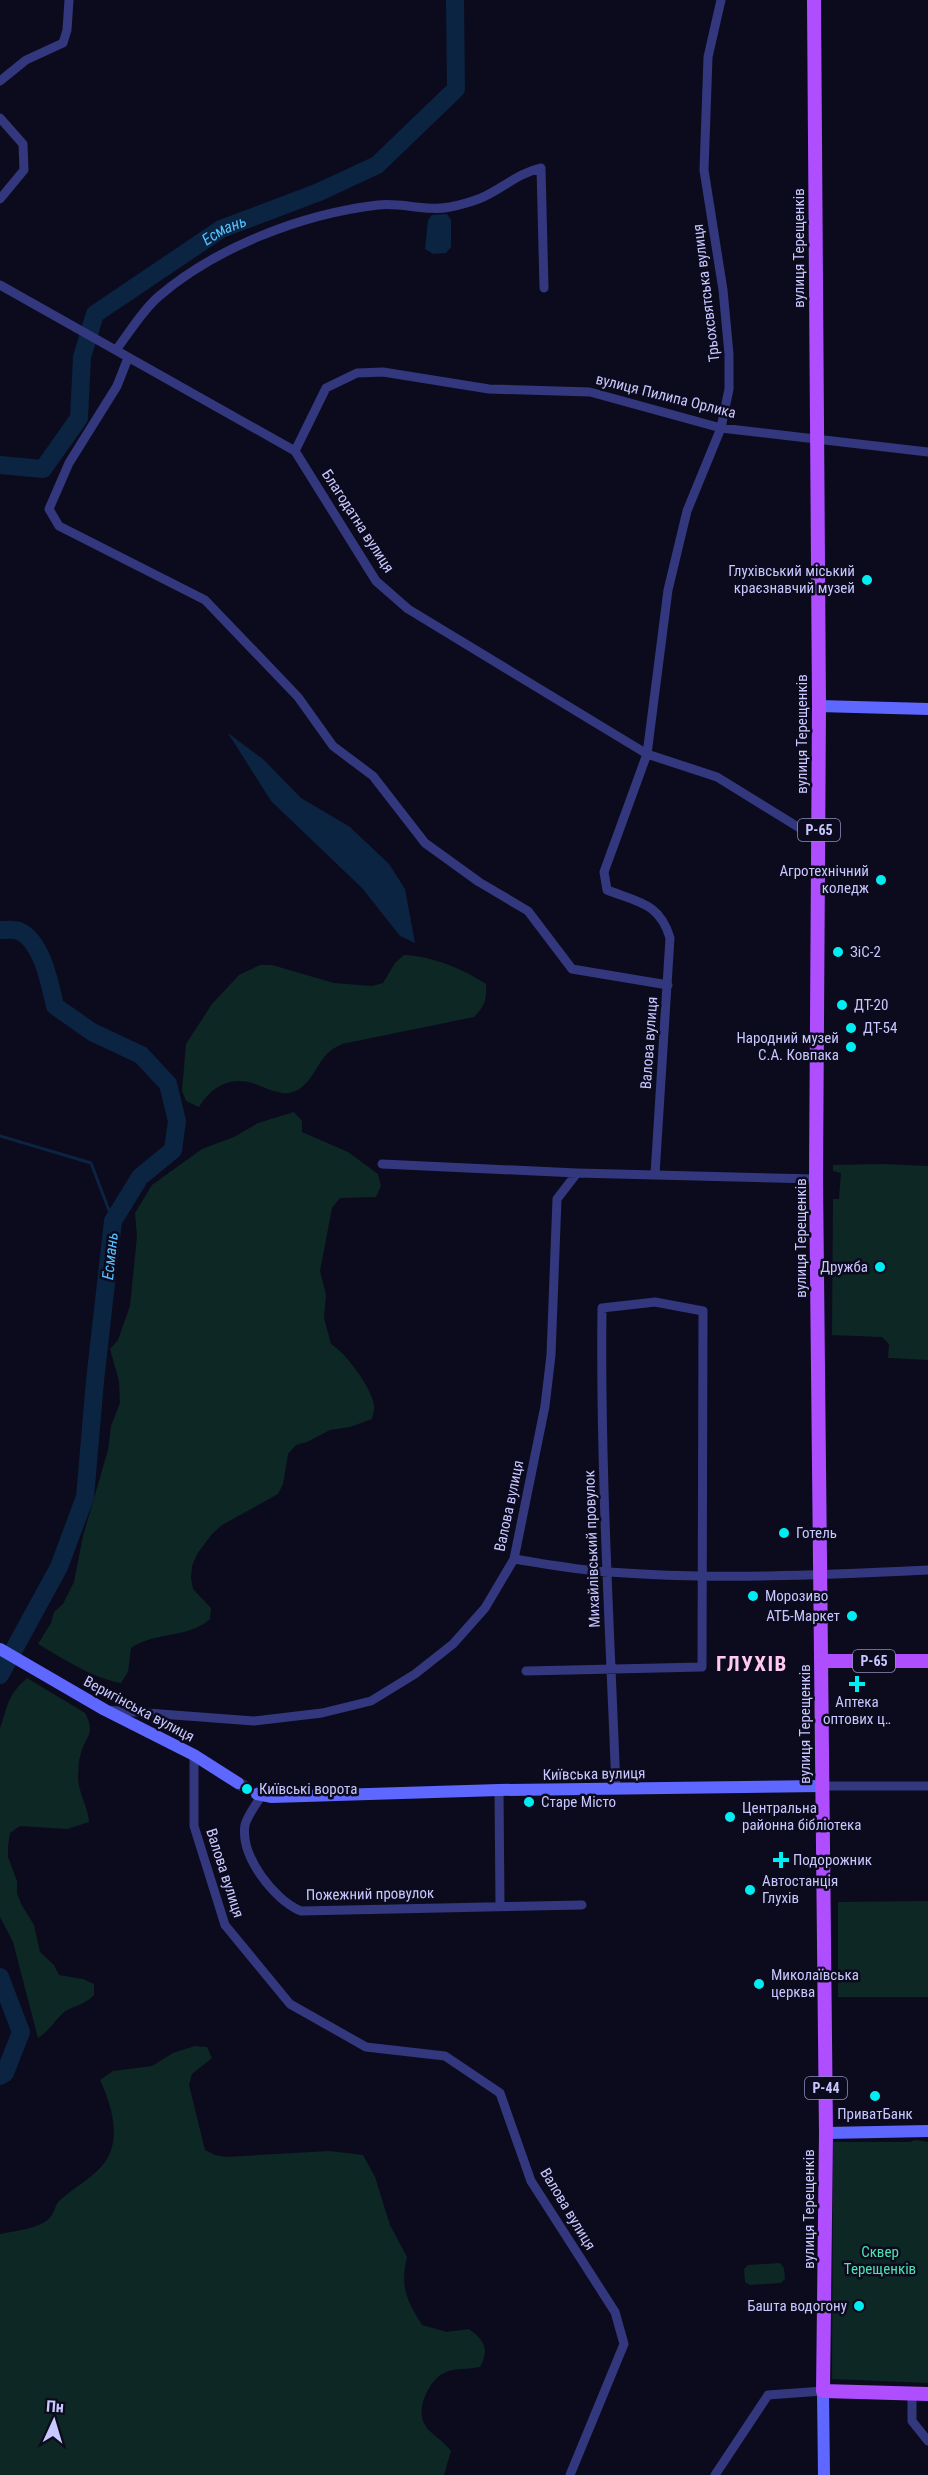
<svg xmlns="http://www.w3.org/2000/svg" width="928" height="2475" viewBox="0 0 928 2475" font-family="'Roboto Condensed',sans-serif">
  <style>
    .green { fill: #0d2724 }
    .water { fill: #0a2442 }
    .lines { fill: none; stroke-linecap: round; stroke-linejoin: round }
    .stream { stroke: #0a2442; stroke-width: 3 }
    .river { stroke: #0a2442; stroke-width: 18 }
    .secondary-tunnel { stroke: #32314a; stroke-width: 12; stroke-dasharray: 12 6; stroke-linecap: butt }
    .street { stroke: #33377e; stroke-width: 9 }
    .secondary { stroke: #5e67ff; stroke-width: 12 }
    .primary { stroke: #ae4eff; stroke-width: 14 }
    .poi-dot { fill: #00eef2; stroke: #0c0b1d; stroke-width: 2 }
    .labels { text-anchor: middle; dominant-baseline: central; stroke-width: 5; stroke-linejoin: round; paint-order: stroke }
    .shield { fill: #0c0b1d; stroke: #908fbb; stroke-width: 1.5 }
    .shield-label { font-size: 14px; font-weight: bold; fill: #c8c7ff }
    .street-label { font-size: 15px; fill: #c8c7ff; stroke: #0c0b1d }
    .poi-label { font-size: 15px; fill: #c8c7ff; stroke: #0c0b1d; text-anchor: start }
    .park-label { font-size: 15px; fill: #4fe3b1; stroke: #0c0b1d }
    .water-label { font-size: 16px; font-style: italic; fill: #55bfff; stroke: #0c0b1d }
    .district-label { font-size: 21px; font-weight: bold; letter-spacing: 1.5px; fill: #ffc9f0; stroke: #0c0b1d }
  </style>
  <rect width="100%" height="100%" fill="#0c0b1d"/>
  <path class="green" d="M404,955C432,956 463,969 486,984C487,999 485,1006 474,1017L342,1044C339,1046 333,1048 330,1051C315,1064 311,1089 289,1093C278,1094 268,1089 258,1085C232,1075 213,1085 199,1107L186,1101L182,1091L186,1044L212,1004L239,975L260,965H272L334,983L372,986L383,983L395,963Z
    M294,1112L302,1121V1132L348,1152L378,1174L381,1186L376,1197L340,1198L332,1208L320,1271L326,1295L324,1318L331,1344C346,1353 371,1387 374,1405C375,1409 373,1414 372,1419L350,1427L330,1430L307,1442L296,1445L288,1454L283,1484L278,1494L222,1525L212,1534L197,1554L192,1566L191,1578L193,1589L211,1608L210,1619C187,1639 156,1631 131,1648L128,1672L121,1683C92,1678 64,1659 38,1644L51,1623L54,1612L63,1604L74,1582L83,1536L108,1450L111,1426L120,1403L119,1381L110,1349L118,1340L130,1306L137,1236L135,1213L152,1185L202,1149L234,1137L258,1123Z
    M883,1164L928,1166V1360L888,1358L889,1344L882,1337L832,1335L833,1199H839L841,1173L833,1171V1165Z
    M27,1678L85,1713C97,1736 84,1736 80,1757C78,1763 79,1770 78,1776C78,1793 88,1806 89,1822L67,1829L20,1826L10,1833L8,1846V1857L17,1881V1893L21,1904L34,1925L40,1952L54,1965L59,1975L83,1979L94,1984V1995C84,2006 70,2006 62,2014C53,2023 49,2031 38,2038L13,1942L0,1917V1728C9,1704 6,1697 27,1678Z
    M928,1901V1997H838V1902Z
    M195,2046L207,2047L212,2058L192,2074L189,2085L205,2150L215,2155L226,2157L329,2151L363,2155L375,2177L390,2225L407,2257C400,2287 406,2299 422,2325L447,2332L469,2329C484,2340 490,2349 480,2367C468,2370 455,2367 444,2373C429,2380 415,2410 425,2425C430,2434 443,2440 451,2451L444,2475H0V2234C14,2231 43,2229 52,2215C57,2207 54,2204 64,2197C75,2187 90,2179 100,2168C124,2144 112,2106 100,2080L113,2071L152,2066L173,2053Z
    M915,2140L928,2142V2383L832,2379L833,2142H910Z
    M780,2263L784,2268L785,2279L781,2283L750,2285L745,2282L744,2269L748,2265Z"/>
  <path class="water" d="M447,214L451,220V247L446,253L433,254L425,249L428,220L432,215Z
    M228,733L264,760L301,798L350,827L389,864L405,889L415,943L400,936L362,888L271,801Z"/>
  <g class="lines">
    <path class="stream" d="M0,1136L91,1163L113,1221"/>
    <g class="river">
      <path id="s1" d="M0,465L43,469L79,418L82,357L95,314L221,229L319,192L377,165L456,89L455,0"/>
      <path d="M0,930C5,930 14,929 19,931C42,941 50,984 55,1006L92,1032L141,1055L168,1084L177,1121L173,1150L140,1177L113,1221L95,1381L85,1497L59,1567L0,1675"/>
      <path d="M0,1977L21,2032L5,2073L0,2076"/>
    </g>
    <path class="secondary-tunnel" d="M238,1783L257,1794"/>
    <path class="street" d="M0,81L26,60L63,43L67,30L69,0
      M0,118L23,144L24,170L0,199
      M0,285L295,451L376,581L408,609L647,754L717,777L819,840
      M116,350C129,333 142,311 158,297C216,247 302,214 378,205C402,202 426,212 450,207C460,205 471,202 481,198C502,189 518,173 541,168L544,288
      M128,358L117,386L69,463L49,509L59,526L205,600L298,697L333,746L373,776L425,843L479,882L528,911L572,969L668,985
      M295,451L326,388L357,373L383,372L489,389L590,392L721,428L928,452
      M382,1164L577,1173L816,1179
      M655,1174L670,938C660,903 638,902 607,890L604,872L647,754L668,590L687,511L721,428L729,389V354L723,290L704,170L708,57L721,0
      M514,1559C546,1564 577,1570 609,1572C715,1580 822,1575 928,1570
      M526,1671L702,1667L703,1311L655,1302L602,1308C600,1468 610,1629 616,1789
      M107,1710L254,1721L322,1713L371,1701L415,1674L453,1644L485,1608L514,1559L545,1406L551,1355L557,1199L577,1173
      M194,1755V1826L225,1925L290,2004L366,2047L445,2056L500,2093L531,2181L615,2312L624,2344L570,2475
      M821,1786H928
      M499,1790L500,1906
      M261,1796C256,1805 247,1816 245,1825C240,1856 274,1900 301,1911L582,1905
      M912,2394V2421L928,2441
      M715,2475L768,2395L823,2391"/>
    <path class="secondary" d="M819,706L928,709
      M0,1649L105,1710L194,1755L238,1783
      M257,1794L272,1797L499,1790L821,1786
      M826,2133L928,2131
      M823,2391L824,2475"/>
    <path class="primary" d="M814,0L819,706L816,1179L826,2133L823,2391L928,2394
      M821,1661H928"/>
  </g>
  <g class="poi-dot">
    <circle cx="867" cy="580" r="6"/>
    <circle cx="881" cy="880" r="6"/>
    <circle cx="838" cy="952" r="6"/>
    <circle cx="842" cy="1005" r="6"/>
    <circle cx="851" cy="1028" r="6"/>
    <circle cx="851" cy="1047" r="6"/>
    <circle cx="880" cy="1267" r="6"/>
    <circle cx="784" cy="1533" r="6"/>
    <circle cx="753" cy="1596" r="6"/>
    <circle cx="852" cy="1616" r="6"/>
    <path d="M854 1675h6v6h6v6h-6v6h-6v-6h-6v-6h6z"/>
    <circle cx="247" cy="1789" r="6"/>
    <circle cx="529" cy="1802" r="6"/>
    <circle cx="730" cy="1817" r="6"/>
    <path d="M778 1851h6v6h6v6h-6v6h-6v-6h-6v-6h6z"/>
    <circle cx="750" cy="1890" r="6"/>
    <circle cx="759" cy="1984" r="6"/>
    <circle cx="875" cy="2096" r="6"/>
    <circle cx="859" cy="2306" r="6"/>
  </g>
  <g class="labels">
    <g class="shield">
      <rect x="798" y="819" width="42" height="22" rx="4.5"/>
      <rect x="853" y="1650" width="42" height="22" rx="4.5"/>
      <rect x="805" y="2077" width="42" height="22" rx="4.5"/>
    </g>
    <g class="shield-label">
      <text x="819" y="830">Р-65</text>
      <text x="874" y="1661">Р-65</text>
      <text x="826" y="2088">Р-44</text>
    </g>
    <g class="street-label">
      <text transform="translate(799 248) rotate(-90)">вулиця Терещенків</text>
      <text transform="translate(706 293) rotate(-97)">Трьохсвятська вулиця</text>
      <text transform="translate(666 396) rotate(14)">вулиця Пилипа Орлика</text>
      <text transform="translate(358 521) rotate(57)">Благодатна вулиця</text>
      <text transform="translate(802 734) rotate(-90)">вулиця Терещенків</text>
      <text transform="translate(649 1043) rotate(-86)">Валова вулиця</text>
      <text transform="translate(801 1238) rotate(-90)">вулиця Терещенків</text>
      <text transform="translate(509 1506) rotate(-78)">Валова вулиця</text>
      <text transform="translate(592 1549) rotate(-92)">Михайлівський провулок</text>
      <text transform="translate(139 1709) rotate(28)">Веригінська вулиця</text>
      <text transform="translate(805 1724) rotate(-90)">вулиця Терещенків</text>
      <text transform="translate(594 1774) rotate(-1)">Київська вулиця</text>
      <text transform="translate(225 1873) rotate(72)">Валова вулиця</text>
      <text transform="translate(370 1894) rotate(-1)">Пожежний провулок</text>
      <text transform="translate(568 2209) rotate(59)">Валова вулиця</text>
      <text transform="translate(809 2209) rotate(-90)">вулиця Терещенків</text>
    </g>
    <g class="poi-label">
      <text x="855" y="571" text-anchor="end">Глухівський міський<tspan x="855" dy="17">краєзнавчий музей</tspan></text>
      <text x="869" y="871" text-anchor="end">Агротехнічний<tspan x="869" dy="17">коледж</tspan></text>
      <text x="850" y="952">ЗіС-2</text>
      <text x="854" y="1005">ДТ-20</text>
      <text x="863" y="1028">ДТ-54</text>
      <text x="839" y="1038" text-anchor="end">Народний музей<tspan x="839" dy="17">С.А. Ковпака</tspan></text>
      <text x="868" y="1267" text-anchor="end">Дружба</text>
      <text x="796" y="1533">Готель</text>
      <text x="765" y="1596">Морозиво</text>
      <text x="840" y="1616" text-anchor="end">АТБ-Маркет</text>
      <text x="857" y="1702" text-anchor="middle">Аптека<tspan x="857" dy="17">оптових ц‥</tspan></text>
      <text x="259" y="1789">Київські ворота</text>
      <text x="541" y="1802">Старе Місто</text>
      <text x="742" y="1808">Центральна<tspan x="742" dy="17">районна бібліотека</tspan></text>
      <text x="793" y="1860">Подорожник</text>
      <text x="762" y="1881">Автостанція<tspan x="762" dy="17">Глухів</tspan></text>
      <text x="771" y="1975">Миколаївська<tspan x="771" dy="17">церква</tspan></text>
      <text x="875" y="2114" text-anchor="middle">ПриватБанк</text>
      <text x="847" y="2306" text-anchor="end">Башта водогону</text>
    </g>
    <g class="park-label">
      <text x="880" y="2252">Сквер<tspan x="880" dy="17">Терещенків</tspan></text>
    </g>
    <g class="water-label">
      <text stroke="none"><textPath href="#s1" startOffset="366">Есмань</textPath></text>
      <text transform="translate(110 1256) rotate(-84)">Есмань</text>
    </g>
    <g class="district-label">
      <text x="752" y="1664">ГЛУХІВ</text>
    </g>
  </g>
  <g transform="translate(54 2421) rotate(4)" stroke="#0c0b1d" stroke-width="4.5" paint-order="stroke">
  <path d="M0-4.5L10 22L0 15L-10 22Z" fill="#c8c7ff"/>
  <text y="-9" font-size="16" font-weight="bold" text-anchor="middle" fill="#c8c7ff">Пн</text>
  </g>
</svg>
